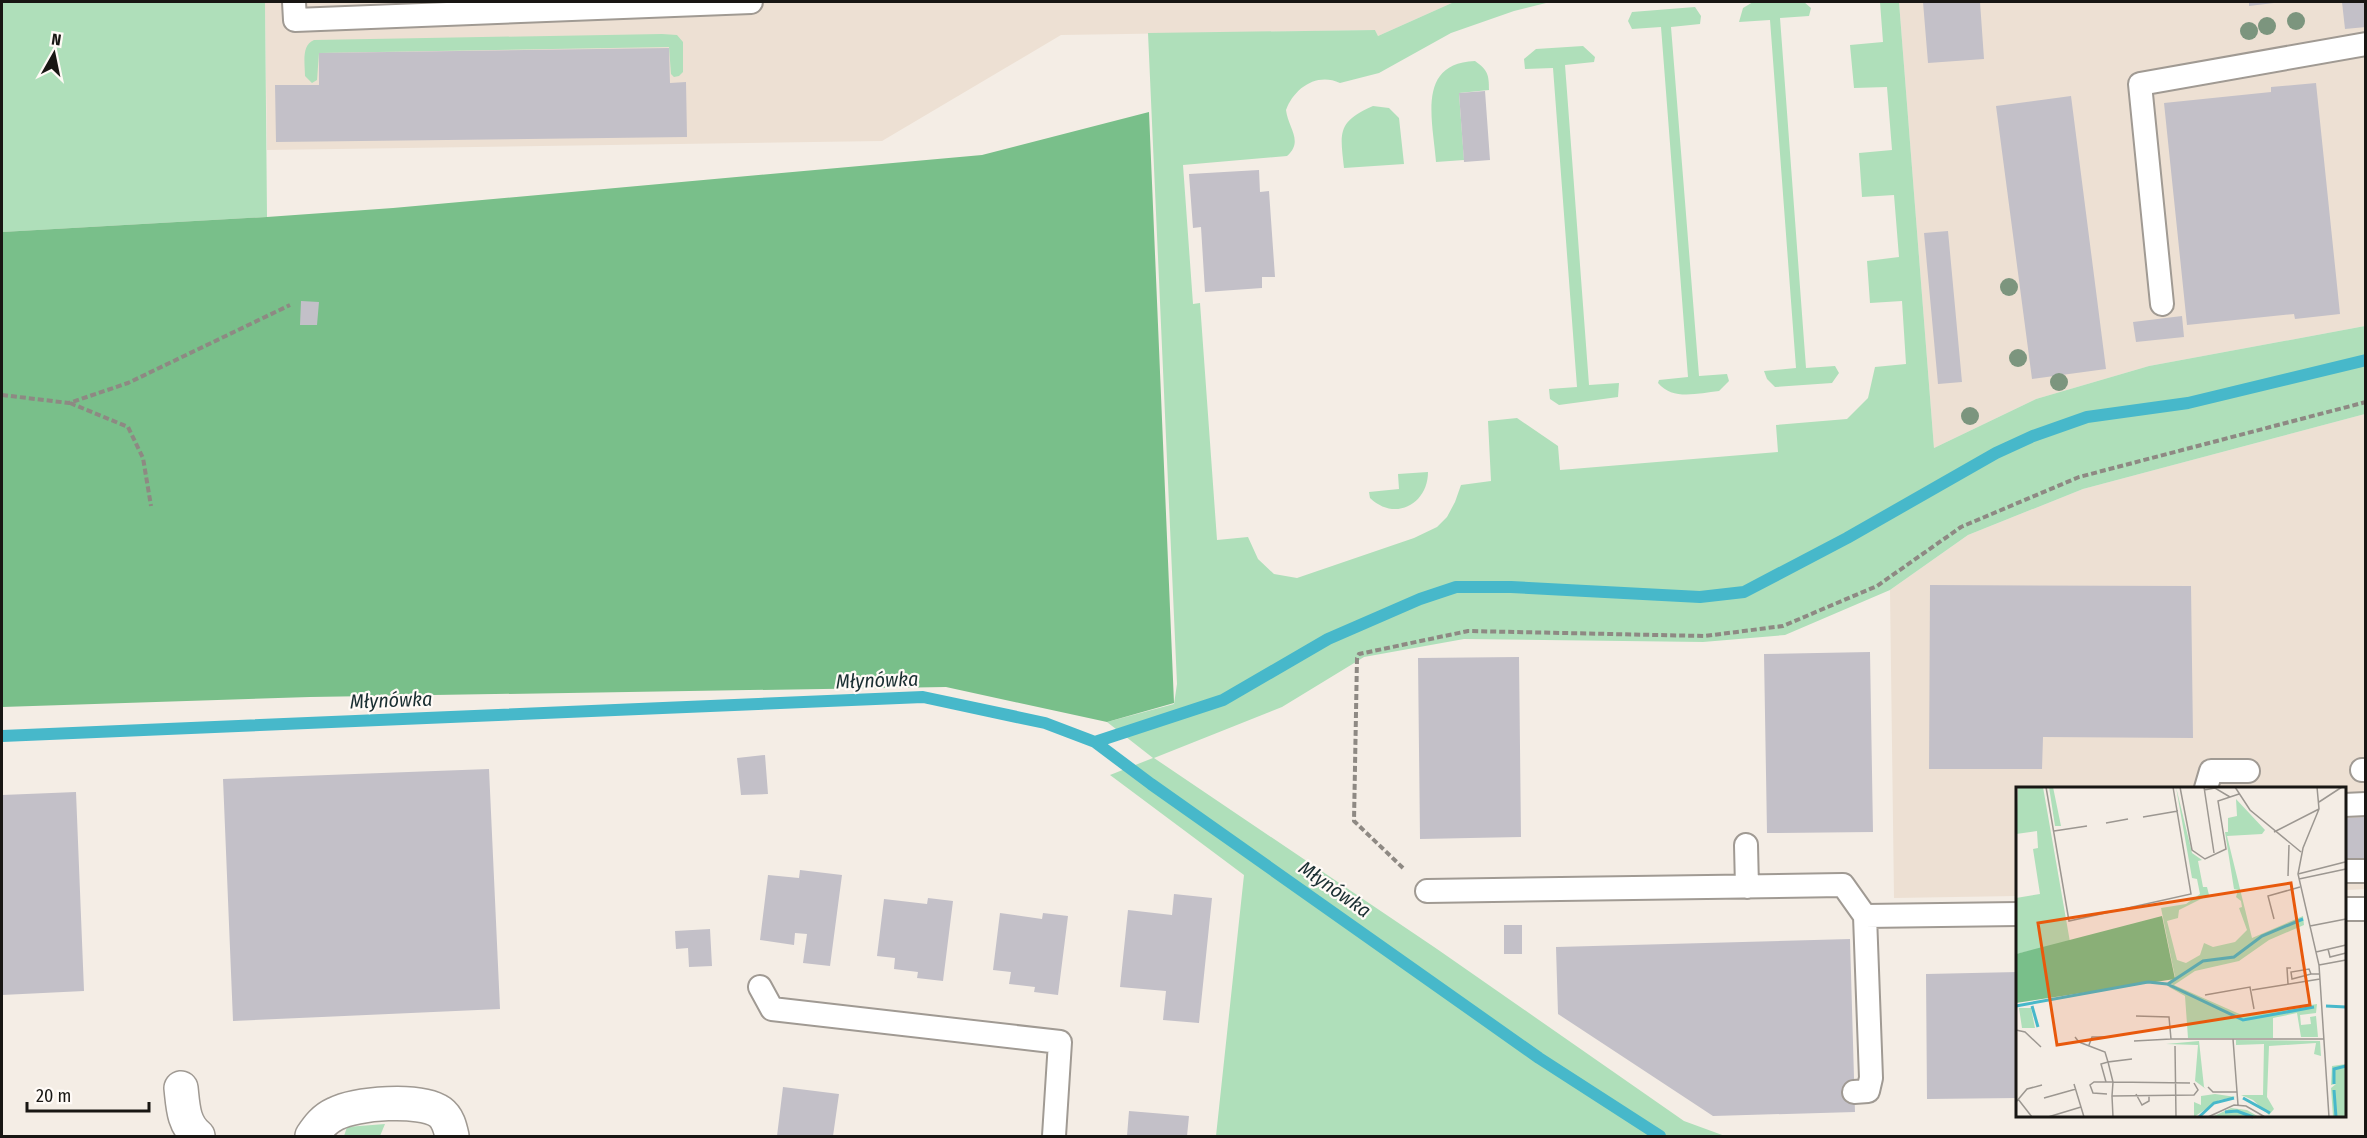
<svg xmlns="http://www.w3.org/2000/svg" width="2367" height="1138" viewBox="0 0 2367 1138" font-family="'Fira Sans Condensed',sans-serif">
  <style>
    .built { fill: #ede0d3 }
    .green { fill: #afdfba }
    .forest { fill: #79bf8a }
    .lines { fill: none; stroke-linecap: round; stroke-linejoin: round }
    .stream { stroke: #47b8ca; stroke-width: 12 }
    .building { fill: #c3c0c8 }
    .service-casing { stroke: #a09a93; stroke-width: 26 }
    .minor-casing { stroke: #a09a93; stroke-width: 36 }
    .path { stroke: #8e8983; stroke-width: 4; stroke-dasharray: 6 3; stroke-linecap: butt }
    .service { stroke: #fff; stroke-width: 22 }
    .minor { stroke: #fff; stroke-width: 33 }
    .tree { fill: #7c957e }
    .labels { text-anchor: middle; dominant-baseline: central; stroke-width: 4.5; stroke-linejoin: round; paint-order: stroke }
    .water-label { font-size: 20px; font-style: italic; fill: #192e31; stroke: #fffaf6 }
    .inset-river { fill: none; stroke: #47b8ca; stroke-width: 3 }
    .inset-road { fill: none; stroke: #9c9791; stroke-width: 1.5 }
    .view { fill: #e8590c; fill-opacity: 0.15; stroke: #e8590c; stroke-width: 3 }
    .inset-edge { fill: none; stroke: #181613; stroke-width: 3 }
  </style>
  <rect width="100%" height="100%" fill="#f4ede5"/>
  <path class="built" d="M265,2H1454L1378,36L1375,30L1061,35L882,141L267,150Z
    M1899,2H2365V326L2149,366L2036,399L1934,448Z
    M2365,414V889L2345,890L2344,788H2018L2017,896L1894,898L1890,590L1968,535L2083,489Z"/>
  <path class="green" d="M2,2H265L267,217L2,232Z
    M1454,2H1550L1514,11L1451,33L1379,73L1340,83C1317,72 1294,88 1286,110C1288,128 1304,141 1287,156L1183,165L1193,304L1200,303L1217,540L1248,537L1258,559L1274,574L1297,578L1414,538L1437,527L1447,517L1455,502L1461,485L1491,481L1488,421L1517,418L1558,446L1560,470L1778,452L1776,425L1847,419L1868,398L1875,367L1906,364L1902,301L1870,303L1867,261L1899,257L1894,195L1862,197L1859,153L1892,150L1887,87L1854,88L1850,45L1883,42L1880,2H1899L1934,448L2036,399L2149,366L2365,326V414L2083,489L1968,535L1890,590L1785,635L1703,642L1464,639L1364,657L1282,707L1154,758L1437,949L1684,1121L1725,1136H1216L1244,875L1110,775L1153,758L1107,722L1174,704L1177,684L1148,33L1375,30L1378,36Z
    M1753,2H1804L1811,8L1809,16L1780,18L1806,368L1835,366L1839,373L1832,383L1775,387L1767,379L1764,371L1796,368L1770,20L1739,22L1743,8Z
    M1695,7L1701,16L1700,24L1671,27L1699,376L1727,374L1729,381L1719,391C1698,393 1673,401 1658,383L1659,380L1688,377L1661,27L1632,29L1628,21L1632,12Z
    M662,34L677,35L683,42V72L679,76L674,77L671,74L669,47L319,53L317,80L312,83L305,76C305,64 301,45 314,40Z
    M1583,46L1595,57L1594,62L1565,65L1589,385L1619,383L1618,397L1559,405L1550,399L1549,389L1577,387L1553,68L1525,69L1524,59L1536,49Z
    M1475,61C1488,70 1489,75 1489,90L1459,93L1464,160L1436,162C1433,121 1416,63 1475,61Z
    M1373,106L1389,108L1399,118L1404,164L1344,168C1340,132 1337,122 1373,106Z
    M1428,472C1428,504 1395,522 1370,498L1369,492L1399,489L1398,474Z
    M385,1124L380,1136H344L347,1127Z"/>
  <path class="forest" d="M1149,112L1174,703L1107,722L946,687L310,697L2,707V232L267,217L393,208L982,155Z"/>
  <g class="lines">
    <path class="stream" d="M2,736L923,697L1045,723L1095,742L1151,784L1539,1058L1660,1136
      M1095,742L1223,700L1328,639L1420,599L1456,587H1511L1700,597L1744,592L1847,538L1996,453L2033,436L2087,417L2188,403L2366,360"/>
  </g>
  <path class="building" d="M1923,2H1980L1984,59L1928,63Z
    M2249,2H2274V3L2249,6Z
    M2342,2H2366V27L2345,29Z
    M669,48L670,83L686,82L687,137L276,142L275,85H319V53Z
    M2316,83L2340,314L2295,319L2294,314L2187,325L2164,103L2271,92V87Z
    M1485,91L1490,160L1464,162L1459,93Z
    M2071,96L2106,369L2032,379L1996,106Z
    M1259,170L1260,192L1269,191L1275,277H1262V288L1205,292L1201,227L1193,228L1189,174Z
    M1948,231L1962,382L1938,384L1924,233Z
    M301,301L319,302L317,325H300Z
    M2182,316L2184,337L2136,342L2133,322Z
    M1930,585L2191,586L2193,738L2043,737L2042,769H1929Z
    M1870,652L1873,832L1767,833L1764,654Z
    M1519,657L1521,837L1420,839L1418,658Z
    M765,755L768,794L741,795L737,758Z
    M489,769L500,1009L233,1021L223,779Z
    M76,792L84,991L2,995V795Z
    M2366,817V858L2344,859V818Z
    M800,870L842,875L830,966L803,963L807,934L795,933L794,945L760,940L768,875L799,878Z
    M1174,894L1212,898L1199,1023L1163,1020L1166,991L1120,987L1128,910L1172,915Z
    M928,898L953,901L943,981L917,978L918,972L894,969L895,958L877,956L884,899L927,904Z
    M1000,913L1042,919L1043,913L1068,916L1058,995L1034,992L1035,987L1009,984L1011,972L993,970Z
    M1504,925H1522V954H1504Z
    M710,929L712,966L689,967L688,948L676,949L675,931Z
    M1850,939L1855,1112L1713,1116L1558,1014L1556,947Z
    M2018,972V1098L1927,1099L1926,974Z
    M783,1087L839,1094L833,1136H777Z
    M1129,1111L1189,1116L1187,1136H1127Z"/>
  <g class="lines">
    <defs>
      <path id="service" d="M294,2L295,20L751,2
        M2162,304L2140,84L2366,44
        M2362,770H2366
        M2206,788L2211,771H2248
        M2344,805L2366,804
        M1746,845L1747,887
        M2344,871H2366
        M1427,891L1843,885L1865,916L1871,1078L1868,1091L1854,1092
        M2344,909H2366
        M1865,916L2018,914
        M760,987L772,1009L1060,1042L1054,1136"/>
      <path id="minor" d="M181,1088C183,1106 183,1124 198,1136
        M312,1136C318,1127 324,1119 335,1114C356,1103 420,1098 440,1112C448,1118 450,1127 452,1136"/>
    </defs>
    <use href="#service" class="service-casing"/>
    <use href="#minor" class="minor-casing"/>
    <path class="path" d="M2,395L69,403L128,383L290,305
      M70,403L128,427L143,458L151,506
      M1403,868L1354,821L1357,658L1359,654L1468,631L1705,636L1783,626L1877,586L1961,527L2079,477L2366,402"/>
    <use href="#service" class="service"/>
    <use href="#minor" class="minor"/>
  </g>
  <g class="tree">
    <circle cx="2296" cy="21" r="9"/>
    <circle cx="2267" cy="26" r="9"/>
    <circle cx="2249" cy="31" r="9"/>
    <circle cx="2009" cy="287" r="9"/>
    <circle cx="2018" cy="358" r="9"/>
    <circle cx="2059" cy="382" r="9"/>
    <circle cx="1970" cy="416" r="9"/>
  </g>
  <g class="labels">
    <g class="water-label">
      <text transform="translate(877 680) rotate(-2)">Młynówka</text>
      <text transform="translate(391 700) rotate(-2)">Młynówka</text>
      <text transform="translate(1335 889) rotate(35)">Młynówka</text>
    </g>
  </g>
  <g transform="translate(2016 787)">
    <rect width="330" height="330" fill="#f4ede5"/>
    <path d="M2,0H27L54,155L0,167V111L24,107L17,62L22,61L21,44L0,47ZM33,0H37L45,39H39ZM160,0L176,66L186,73L182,74L187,100H191L193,108L163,123L162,131L151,134L161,173L170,176L184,168L188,156L197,160L219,155L231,143L223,121L226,120L225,114L220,110L222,103L218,102L209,45H212V31L221,29L220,12L249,43L246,47L211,49L236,151L287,129L288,138L253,153L223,174L179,184L158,198L228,229L301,217L300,226L284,228L285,238L295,237L294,230L300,229L302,250H285L281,226L257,231V251H172L169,209L153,200L157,198L152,195L159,190L145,121L170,117L184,107L181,92L176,91ZM3,221H15L19,241H6ZM220,253L304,254L305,269L298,267L300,256L253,259L251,310L258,322L253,328L237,313L225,308H247L248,257L220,258ZM183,254L188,300L190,302L179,294L182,258L150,257ZM330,277V330H317L315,301L320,297L315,298L316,279ZM199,307L220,310L203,313L178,330V315L185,318V309ZM215,321L231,323L243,330H196Z" fill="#afdfba"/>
    <path d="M146,129L159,192L0,216V167Z" fill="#79bf8a"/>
    <path class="inset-river" d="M152,197L187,174L218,170L246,149L287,132M0,219L132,195L151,197L227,233L298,220M16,219L22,240M310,219L330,220M318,297V282L330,279M318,303L320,330M227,311L254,326M209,325L221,324L237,330M183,330L198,316L218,311"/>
    <path class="inset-road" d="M30,0L53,134L175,107L157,0M164,0L176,63L189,72L210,62L202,14L223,7M188,0L198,66M219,0L234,23L285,65M301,0L303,22L287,61L282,87L303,178L313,330M188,3L199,1L214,10M303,15L326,0M127,30L162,24M90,36L112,32M38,44L71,39M258,45L303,22M282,87L329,75M272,89L273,58M283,92L330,82M258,132L252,109L284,100M294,139L330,132M312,162L314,170L330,166M300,165L330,158M303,178L330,173M295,187L276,192L275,185L293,182L295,187H304M272,197L271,181H275M236,203L304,192M189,208L234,200L238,222M120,229L153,230L155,252H308M0,243L9,245L25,260M59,250L63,255L89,265L92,275L85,277L90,295M217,252L222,318M118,254L155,252M73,258L76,250H89M159,259L160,330M174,296L97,295L96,309L178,308L182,303L178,296M58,297L68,330M192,300L197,305H221M91,307L77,306L74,298L78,295H97L92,275L116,272M120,307L126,318L133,314V308M96,309L97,330M28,311L60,302M2,312L16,330M0,315L11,302L26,298M32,330L65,320M192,330L218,318L230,319L249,330"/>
    <path class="view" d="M275,96L294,218L41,258L22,136Z"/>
    <rect width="330" height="330" class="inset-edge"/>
  </g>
  <rect width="2367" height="1138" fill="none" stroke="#181613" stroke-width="6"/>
  <g transform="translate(54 54) rotate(9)" stroke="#fffaf6" stroke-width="4.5" paint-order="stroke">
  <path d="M0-4.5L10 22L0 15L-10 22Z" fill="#181613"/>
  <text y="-9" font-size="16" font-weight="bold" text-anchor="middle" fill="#181613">N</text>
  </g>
  <path d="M27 1102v9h122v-9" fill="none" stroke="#181613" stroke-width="3"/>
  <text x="36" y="1102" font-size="18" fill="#181613" stroke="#fffaf6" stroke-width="4.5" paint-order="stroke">20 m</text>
</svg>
